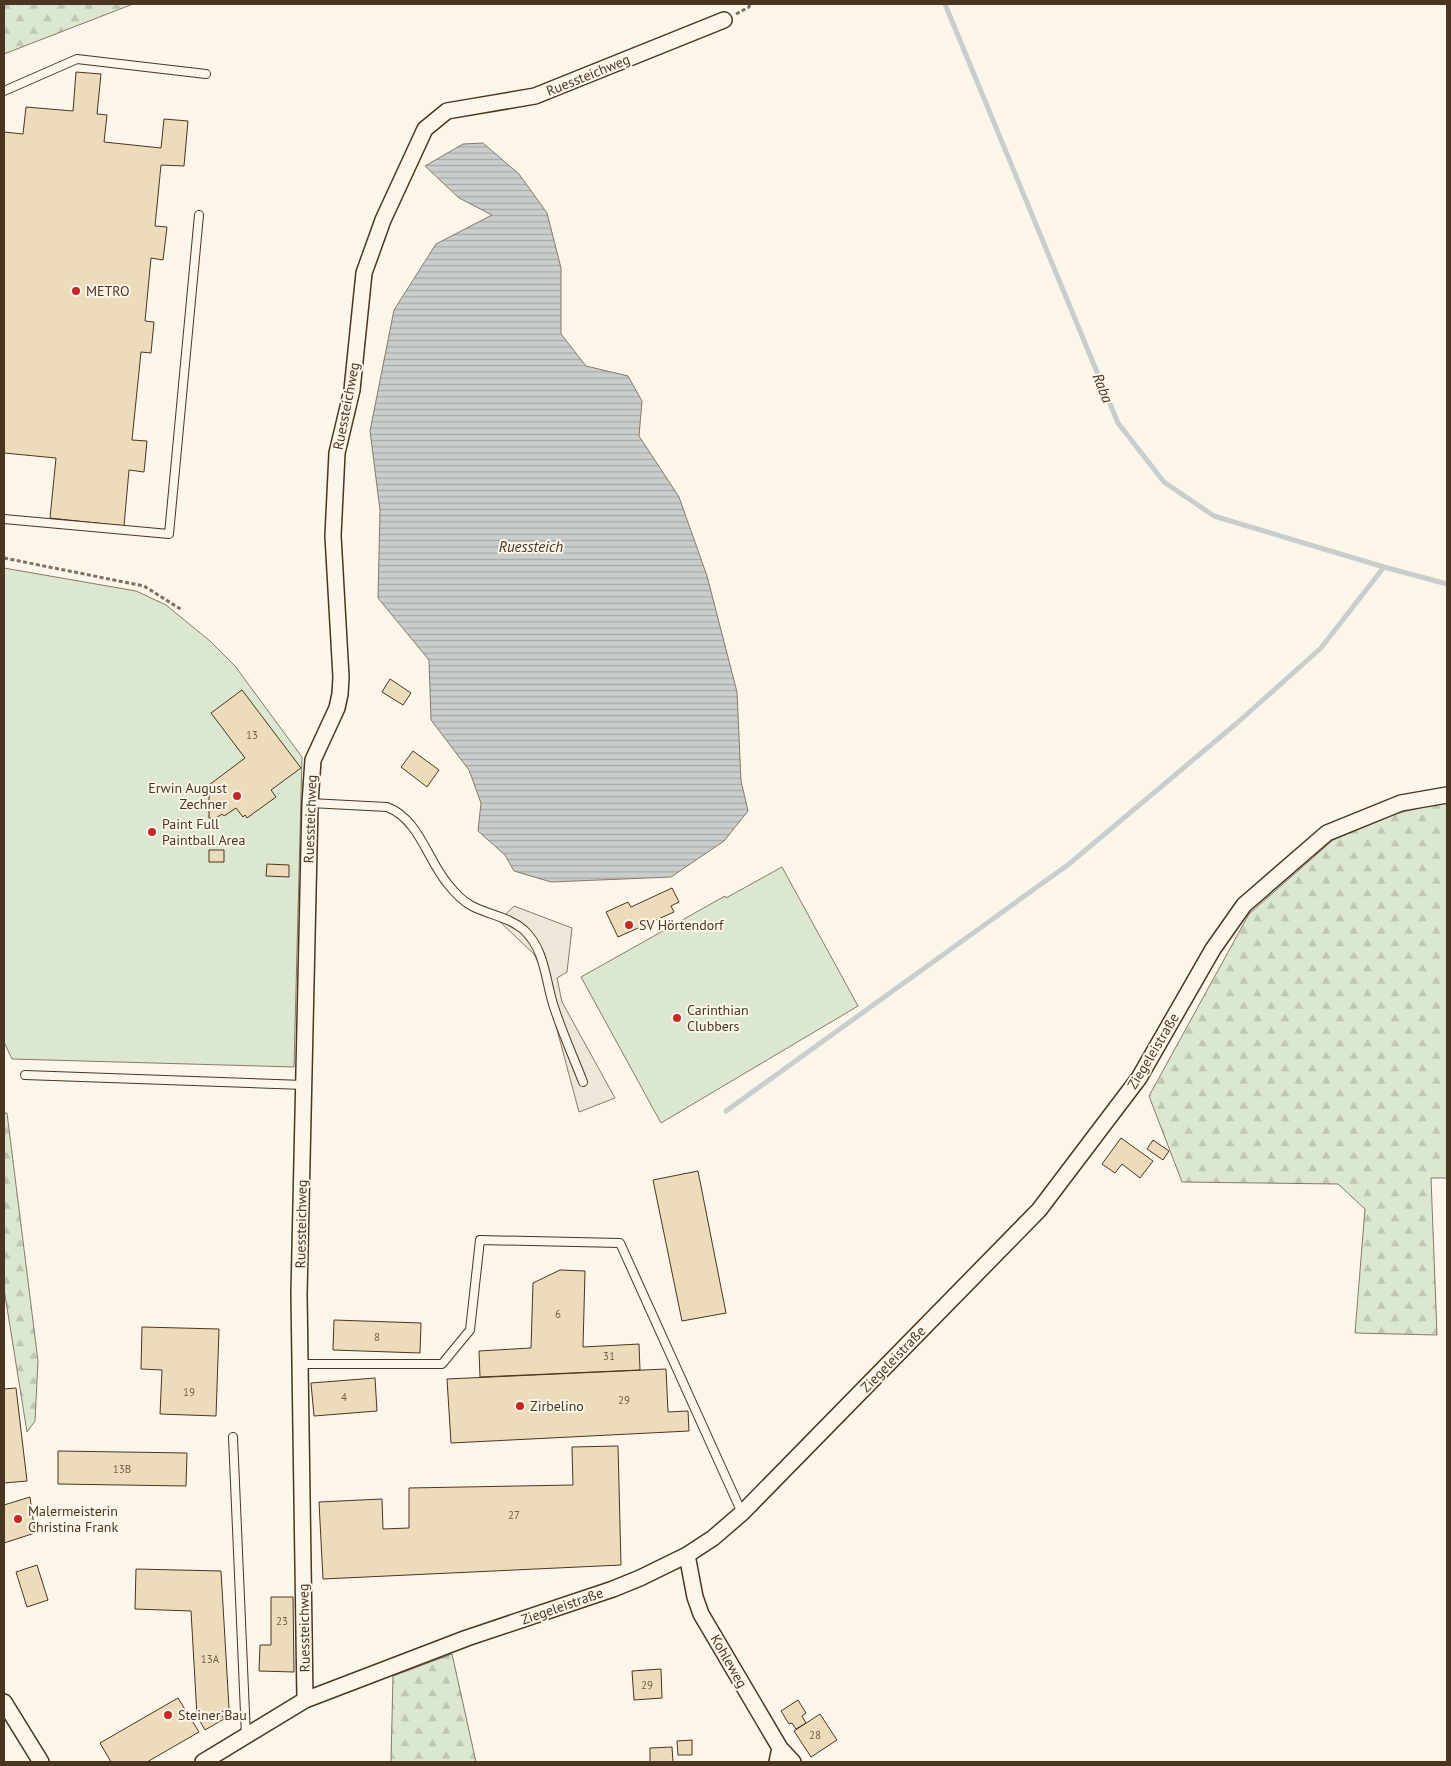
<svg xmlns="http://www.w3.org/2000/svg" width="1451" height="1766" viewBox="0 0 1451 1766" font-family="'PT Sans',sans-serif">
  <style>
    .forest { fill: url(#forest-firs); stroke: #887966 }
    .pitch { fill: #dce7d0; stroke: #887966 }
    .parking { fill: #ede7d9; stroke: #887966 }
    .water { fill: url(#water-rules); stroke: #887966 }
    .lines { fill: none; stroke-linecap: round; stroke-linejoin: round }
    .stream { stroke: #c9cecd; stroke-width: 5 }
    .building { fill: #ecdcbc; stroke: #4a3520 }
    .service-casing { stroke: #4a3520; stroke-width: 10 }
    .minor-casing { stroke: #4a3520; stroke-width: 18 }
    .path { stroke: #7f6f5c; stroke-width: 3; stroke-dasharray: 4 2.5; stroke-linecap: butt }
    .service { stroke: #fbf6e9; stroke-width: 8 }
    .minor { stroke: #fbf6e9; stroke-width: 15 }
    .poi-dot { fill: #c62828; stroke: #fbf6e9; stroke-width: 2 }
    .labels { text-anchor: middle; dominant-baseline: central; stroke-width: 4; stroke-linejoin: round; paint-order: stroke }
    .number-label { font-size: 11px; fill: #725f47 }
    .street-label { font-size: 14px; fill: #4a3520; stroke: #fbf6e9 }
    .poi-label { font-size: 14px; fill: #4a3520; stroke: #fbf6e9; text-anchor: start }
    .water-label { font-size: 15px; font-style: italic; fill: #4a3520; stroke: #fbf6e9 }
  </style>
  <defs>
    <pattern id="forest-firs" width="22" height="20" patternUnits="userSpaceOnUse" patternTransform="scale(1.25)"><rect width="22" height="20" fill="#dce7d0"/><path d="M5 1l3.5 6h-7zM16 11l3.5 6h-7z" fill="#bec7b2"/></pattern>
    <pattern id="water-rules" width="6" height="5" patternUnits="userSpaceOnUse" patternTransform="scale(1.25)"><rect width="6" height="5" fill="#c9cecd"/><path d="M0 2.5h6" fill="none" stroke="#a5a8a6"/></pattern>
  </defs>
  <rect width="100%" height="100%" fill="#fbf6e9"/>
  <path class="forest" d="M4,4H133L4,54Z
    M1447,801V1178H1431L1437,1335L1355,1333L1365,1209L1338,1184L1182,1182L1149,1096L1249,914L1333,840L1395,814Z
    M4,1113H7L38,1361L35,1421L27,1432L4,1289Z
    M452,1654L476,1762H391L393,1676Z"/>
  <path class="pitch" d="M4,568L136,591L166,605L210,641L235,666L302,757L294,1067L12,1059L4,1042Z
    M782,867L858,1006L661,1123L581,977L725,896L726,898Z"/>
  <path class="parking" d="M514,906L572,928L567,972L557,978L562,1002L615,1098L579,1112L540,966L534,954L499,921Z"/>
  <path class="water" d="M483,143L519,174L547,213L561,268V334L586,366L628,376L642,401L639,436L679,497L707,576L737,692L741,781L748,811L724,841L671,877L551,882L514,871L505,855L478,831L481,803L469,770L431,720L429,660L378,598L380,510L370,431L394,310L436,244L492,215L459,198L425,166L463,144Z"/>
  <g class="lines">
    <path class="stream" d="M945,4L1118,423L1164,482L1214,516L1384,567L1447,584
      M726,1111L1069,864L1237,723L1321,648L1384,567"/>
  </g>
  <path class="building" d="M76,72L101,74L97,114L107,115L104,142L161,148L164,119L188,121L184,166L161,165L155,226L167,227L163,260L151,258L145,321L154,322L151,353L141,352L132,440L147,441L144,472L129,470L124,526L50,518L56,458L4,453V132L23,134L26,107L73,111Z
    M390,679L411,693L403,705L382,692Z
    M242,690L301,768L271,790L276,797L247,818L245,815L243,817L236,808L224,816L222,814L216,818H209V785L245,758L211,713Z
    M413,751L439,770L427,787L401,767Z
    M209,850H224V862H209Z
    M267,864L289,865V877L266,876Z
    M672,888L679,902L671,906L674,912L618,937L606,912L628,902L631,907Z
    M1121,1138L1153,1161L1140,1178L1122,1164L1115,1173L1102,1164Z
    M1153,1140L1169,1151L1163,1160L1147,1149Z
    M698,1171L726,1313L682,1321L653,1180Z
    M560,1270L585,1271L583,1347L639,1344L640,1370L480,1377L479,1351L531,1348L533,1283Z
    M334,1320L421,1323L420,1353L333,1350Z
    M142,1327L219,1329L216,1416L160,1414L162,1370L141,1369Z
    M666,1369L668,1412L688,1411L689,1431L451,1443L447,1379Z
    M375,1378L377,1411L314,1416L311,1383Z
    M16,1388L27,1481L4,1483V1389Z
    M618,1446L621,1565L323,1579L319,1502L382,1499L383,1529L409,1528V1488L573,1485L572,1447Z
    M58,1451L187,1453L186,1486L58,1484Z
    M30,1497L35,1533L4,1543V1505Z
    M37,1565L48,1600L27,1607L16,1572Z
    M136,1569L221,1571L229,1708L220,1713L224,1719L205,1730L197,1716L191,1611L135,1609Z
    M271,1597H293L294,1672L259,1671L260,1645H271Z
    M661,1669L662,1698L634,1700L632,1671Z
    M178,1698L199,1732L147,1762H111L100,1743Z
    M798,1700L806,1713L802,1716L806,1723L796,1729L792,1723L789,1724L781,1711Z
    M820,1714L837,1740L811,1757L794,1731Z
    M692,1740V1755H678L677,1741Z
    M672,1747L673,1762H650V1748Z"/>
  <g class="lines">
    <defs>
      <path id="service" d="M4,91L77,59L206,74
        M4,519L169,534L199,215
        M310,803L387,807C419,819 427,859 447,883C454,892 462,901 472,906C489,915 509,917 524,930C545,950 545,978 553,1004C561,1030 573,1056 583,1082
        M25,1075L304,1085
        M300,1364H442L470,1330L480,1240L620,1243L742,1513
        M233,1437L246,1736"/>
      <path id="minor" d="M687,1555L695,1597L701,1614L780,1748L777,1762
        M305,1700L299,1294L310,803L313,760L337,708L340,694L341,677L333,536L337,453L352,390L364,273L383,220L425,129L447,111L535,96L724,20
        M4,1702L41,1762
        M780,1748L793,1762
        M203,1762L305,1700L467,1638L613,1589L640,1578L687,1555L713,1538L742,1513L1039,1210L1139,1078L1213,949L1244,905L1327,833L1401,803L1447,795"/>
    </defs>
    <use href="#service" class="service-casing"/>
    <use href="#minor" class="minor-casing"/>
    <path class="path" d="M736,14L749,7L750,4
      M4,558L144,586L182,610"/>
    <use href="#service" class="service"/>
    <use href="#minor" class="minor"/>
  </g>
  <g class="poi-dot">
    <circle cx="76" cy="291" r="5"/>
    <circle cx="237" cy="796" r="5"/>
    <circle cx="152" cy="832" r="5"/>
    <circle cx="629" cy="925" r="5"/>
    <circle cx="677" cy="1018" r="5"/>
    <circle cx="520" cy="1406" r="5"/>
    <circle cx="18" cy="1519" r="5"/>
    <circle cx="168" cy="1715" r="5"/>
  </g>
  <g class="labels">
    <g class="number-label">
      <text x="252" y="735">13</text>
      <text x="558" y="1314">6</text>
      <text x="377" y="1337">8</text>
      <text x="609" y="1356">31</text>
      <text x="189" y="1392">19</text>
      <text x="344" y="1397">4</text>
      <text x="624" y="1400">29</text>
      <text x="122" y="1469">13B</text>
      <text x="514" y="1515">27</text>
      <text x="282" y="1621">23</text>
      <text x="210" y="1659">13A</text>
      <text x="647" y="1685">29</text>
      <text x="815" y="1735">28</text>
    </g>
    <g class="street-label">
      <text transform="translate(588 75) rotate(-22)">Ruessteichweg</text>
      <text transform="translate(346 406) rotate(-79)">Ruessteichweg</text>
      <text transform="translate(310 819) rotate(-88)">Ruessteichweg</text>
      <text transform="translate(1153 1051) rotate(-59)">Ziegeleistraße</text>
      <text transform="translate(301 1224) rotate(-89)">Ruessteichweg</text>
      <text transform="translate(893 1359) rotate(-46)">Ziegeleistraße</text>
      <text transform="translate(562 1606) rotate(-19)">Ziegeleistraße</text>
      <text transform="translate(304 1628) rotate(-91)">Ruessteichweg</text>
      <text transform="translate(729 1661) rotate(60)">Kohleweg</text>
    </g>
    <g class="poi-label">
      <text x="86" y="291">METRO</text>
      <text x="227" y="788" text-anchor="end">Erwin August<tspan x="227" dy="16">Zechner</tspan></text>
      <text x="162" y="824">Paint Full<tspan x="162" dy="16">Paintball Area</tspan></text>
      <text x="639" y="925">SV Hörtendorf</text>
      <text x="687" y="1010">Carinthian<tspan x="687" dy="16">Clubbers</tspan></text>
      <text x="530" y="1406">Zirbelino</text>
      <text x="28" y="1511">Malermeisterin<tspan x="28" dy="16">Christina Frank</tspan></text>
      <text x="178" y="1715">Steiner Bau</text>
    </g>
    <g class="water-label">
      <text transform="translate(1103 388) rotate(68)">Raba</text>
      <text x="531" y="546">Ruessteich</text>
    </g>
  </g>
  <rect width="1451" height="1766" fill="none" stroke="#4a3520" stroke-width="10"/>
</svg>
